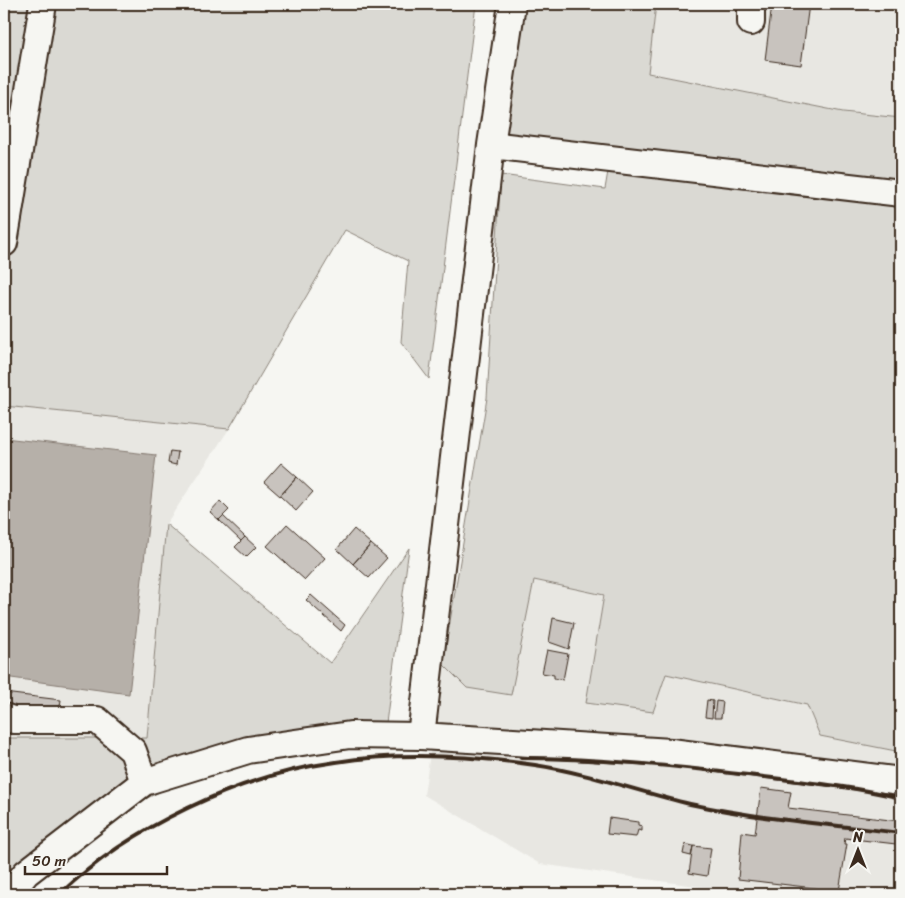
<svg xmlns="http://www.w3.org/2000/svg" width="905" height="898" viewBox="0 0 905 898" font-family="Sriracha,sans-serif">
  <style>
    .built { fill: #e8e7e2 }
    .green { fill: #dad9d3; stroke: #8a8278 }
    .water { fill: #b6b0a9; stroke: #857a71 }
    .building { fill: #c8c3be; stroke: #3b2a1e }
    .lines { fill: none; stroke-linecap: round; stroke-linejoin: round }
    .minor-casing { stroke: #3b2a1e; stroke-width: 30 }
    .minor { stroke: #f6f6f2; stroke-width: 26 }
    .rail { stroke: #3b2a1e; stroke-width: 4 }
  </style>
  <rect width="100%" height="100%" fill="#f6f6f2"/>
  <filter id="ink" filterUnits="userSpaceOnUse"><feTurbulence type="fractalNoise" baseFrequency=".02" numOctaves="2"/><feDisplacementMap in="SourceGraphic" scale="10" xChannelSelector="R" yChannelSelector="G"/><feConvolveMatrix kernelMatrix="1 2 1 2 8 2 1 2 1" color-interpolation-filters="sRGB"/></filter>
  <g filter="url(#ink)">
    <path class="built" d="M656,4H901V118L843,112L648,73Z
      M4,406L229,429L166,524L147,738H4Z
      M533,580L604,594L586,703L666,674L807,705L820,736L901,752V894H752L540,864L424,795L443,664L467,688Z"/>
    <path class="green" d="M4,4H35L16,112H4Z
      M48,4H476L429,379L401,342L408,261L345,230L229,429L4,406V282Z
      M522,4H656L648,73L843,112L901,118V752L820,736L807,705L666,674L653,712L586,703L604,595L534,580L511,695L467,688L443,664L487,398L501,175L605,189L612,148L502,134Z
      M166,524L330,663L409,548L386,723L175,784L29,858L4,886V738H147Z"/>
    <path class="water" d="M4,438L156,455L129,694L4,677Z"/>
    <path class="building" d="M772,4H809L801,65L765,60Z
      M170,451L178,452L176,465L168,463Z
      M281,463L297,477L280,496L264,482Z
      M297,477L313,492L296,511L280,496Z
      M220,501L229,510L219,520L210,512Z
      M223,516L245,537L241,541L219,520Z
      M287,524L325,558L305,580L267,546Z
      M354,529L371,544L353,564L337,549Z
      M245,537L256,547L246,557L235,547Z
      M371,544L387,558L369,578L353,564Z
      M311,595L345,625L341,631L306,600Z
      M553,618L574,623L569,649L549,642Z
      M547,650L568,654L563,680L554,678V675L542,673Z
      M4,693L61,700L58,718L4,712Z
      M707,700L713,701L712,718L705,717Z
      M716,701L723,702L721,718H714Z
      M761,788L791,792L788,808L899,821L896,844L845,838L844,844H847L839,891L738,879L742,832L755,834Z
      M609,818L638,822V825L642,826V831L638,830L636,837L607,834Z
      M685,844L693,846L691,856L683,854Z
      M693,846L711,848L707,876L689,873Z"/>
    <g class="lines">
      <defs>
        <path id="minor" d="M751,22V4
          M491,145L901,193
          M4,243L43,4
          M4,717L13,720H97L133,751L144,782
          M421,736L491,145L512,4
          M9,894L26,873L144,782L248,750L350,735L421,736L671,752L901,781"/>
      </defs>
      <use href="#minor" class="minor-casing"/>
      <use href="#minor" class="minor"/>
      <path class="rail" d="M521,758C597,758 672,766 748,775C799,781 851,786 901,798
        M60,894C130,827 240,775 336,762C400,752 472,756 535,765C588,773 639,792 690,804C760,819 831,825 901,833"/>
    </g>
  </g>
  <rect width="905" height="898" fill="none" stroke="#f6f6f2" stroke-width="20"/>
  <rect x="10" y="10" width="885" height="878" fill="none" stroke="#3b2a1e" stroke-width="2" filter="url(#ink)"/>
  <g transform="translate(858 850)" stroke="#f6f6f2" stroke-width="4" paint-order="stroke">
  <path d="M0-4L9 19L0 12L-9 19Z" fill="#3b2a1e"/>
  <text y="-8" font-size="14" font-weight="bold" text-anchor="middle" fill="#3b2a1e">N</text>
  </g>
  <path d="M25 866v8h142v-8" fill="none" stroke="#3b2a1e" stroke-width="2.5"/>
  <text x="32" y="866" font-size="15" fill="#3b2a1e" stroke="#f6f6f2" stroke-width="4" paint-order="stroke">50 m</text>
</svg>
